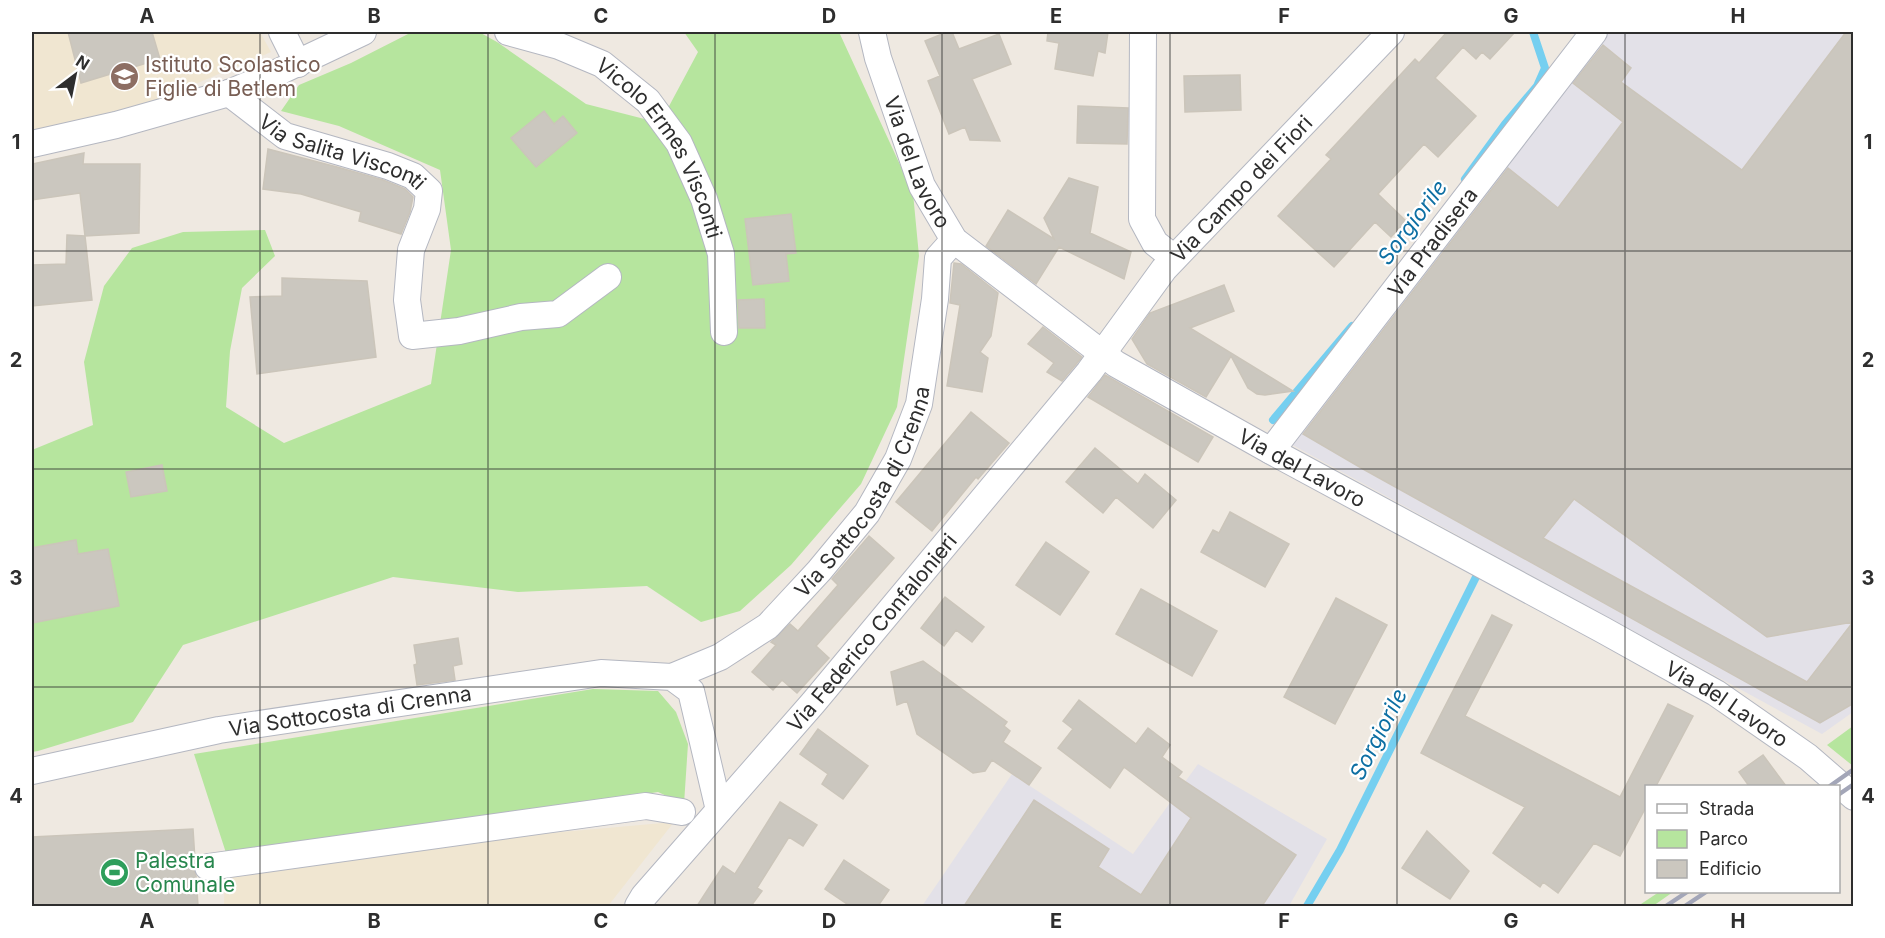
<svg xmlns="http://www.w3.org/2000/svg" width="1885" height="938" viewBox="0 0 1885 938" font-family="Inter,sans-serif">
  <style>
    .industrial { fill: #e3e1e8 }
    .education { fill: #f0e6d1 }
    .green { fill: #b6e59e }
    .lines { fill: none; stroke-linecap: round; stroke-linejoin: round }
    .stream { stroke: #75cff0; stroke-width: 8 }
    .building { fill: #cbc7bf; stroke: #cbc5ba; stroke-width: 1.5; fill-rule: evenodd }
    .minor-casing { stroke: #b4b7c1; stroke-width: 28 }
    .minor { stroke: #fff; stroke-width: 26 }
    .rail { stroke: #a3a6b8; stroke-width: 4.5 }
    .grid { fill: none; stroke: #2e2e2e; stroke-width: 1.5; stroke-opacity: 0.55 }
    .labels { text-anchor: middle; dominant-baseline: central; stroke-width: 4.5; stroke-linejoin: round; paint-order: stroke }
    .education-label { font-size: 21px; fill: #785e54; stroke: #fff; text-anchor: start }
    .street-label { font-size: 21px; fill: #2e2e2e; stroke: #fff }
    .leisure-label { font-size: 21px; fill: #27864d; stroke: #fff; text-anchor: start }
    .water-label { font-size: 22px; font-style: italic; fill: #0d6fa3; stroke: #fff }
    .neatline { fill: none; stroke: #2e2e2e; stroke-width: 2 }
    .grid-label { font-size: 20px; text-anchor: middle; font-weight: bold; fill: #2e2e2e }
  </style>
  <rect width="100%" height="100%" fill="#efe9e1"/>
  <path class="industrial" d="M1602,32H1853V712L1822,734L1287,442Z
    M1198,764L1327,839L1289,906H922L1012,774L1133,854Z"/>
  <path class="education" d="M32,32H260L271,52L160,99L32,133Z
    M674,822L608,906H224L225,862Z"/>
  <path class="green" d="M412,32H479L497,42L586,104L660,123L698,52L684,32H839L913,193L919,256L897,407L861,484L791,565L740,611L701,622L647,586L518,592L393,577L183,645L133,722L38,751L32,752V450L93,425L84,362L104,286L132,248L183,232L265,230L275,256L242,288L230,351L226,407L284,443L431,384L451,250L440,170L339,126L281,111L299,85L351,63Z
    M593,689L658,691L676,712L688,744L684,804L658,792L227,856L194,754Z
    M1853,726V766L1827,745Z
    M1659,892H1673L1653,906H1638Z"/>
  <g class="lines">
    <path class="stream" d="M1465,179L1505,124L1537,86L1545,68L1533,32
      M1273,420L1352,326
      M1307,906L1340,850L1477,575"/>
  </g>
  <path class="building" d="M68,32H152L160,59L81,83Z
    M947,32H952L959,49L999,34L1011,64L972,79L1000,141L970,140L965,127L949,134L928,81L940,76L925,41Z
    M1048,32H1108L1105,53L1098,51L1093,76L1055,69L1059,43L1047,41Z
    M1446,32H1515L1490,59L1482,52L1476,59L1463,47L1435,78L1476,116L1438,157L1424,144L1378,194L1406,221L1391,237L1375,222L1334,267L1278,216L1331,159L1326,155L1415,59L1419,63L1447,32Z
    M1846,32H1854V703L1820,723L1363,469L1303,434L1508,168L1558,208L1623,122L1573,83L1603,45L1631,68L1621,82L1742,170ZM1574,499L1767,637L1853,622L1807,682L1543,538Z
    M1240,75L1241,110L1185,112L1184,76Z
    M1078,106L1128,108L1127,144L1077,143Z
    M544,111L554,124L563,116L577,133L536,167L511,138Z
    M268,149L337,167L383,180L405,189L413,197L410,212L401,234L359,221L361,212L301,194L263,189Z
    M84,153L83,164H140L139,233L85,236L80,193L32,200V164Z
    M1069,178L1098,187L1090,233L1131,252L1124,279L1059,247L1036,284L986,246L1008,210L1054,239L1044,218Z
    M791,214L796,253L786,254L789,281L753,285L745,219Z
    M67,235L85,236L92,300L32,306V265L66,264Z
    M954,263L961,264L998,293L991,336L980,352L988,358L982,392L947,386L960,305L950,303Z
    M282,278L367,281L376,357L257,374L250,297L282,296Z
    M1224,285L1234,311L1190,328L1293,391L1265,395L1257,394L1248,388L1231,356L1206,397L1147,364L1132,339L1150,313Z
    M764,299L765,328H739L738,300Z
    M1043,327L1082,357L1062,381L1047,372L1054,363L1028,344Z
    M1105,375L1213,437L1198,462L1088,397Z
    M971,412L1009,443L978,479L976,477L932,531L896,502Z
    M1095,448L1138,484L1145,474L1176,500L1153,528L1116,497L1103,513L1066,482Z
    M162,465L167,491L131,497L126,472Z
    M1230,512L1289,544L1265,587L1201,552L1213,530L1219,533Z
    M869,536L894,558L816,646L829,658L797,693L782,680L773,690L752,672L776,645L771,642L790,624L798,631L838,585L832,579Z
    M76,540L78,554L108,549L119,606L32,623V548Z
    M1046,542L1089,572L1060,615L1016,585Z
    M1141,589L1217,631L1192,676L1116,634Z
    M945,597L984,627L972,642L956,630L944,646L921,628Z
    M1336,598L1387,625L1335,724L1284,697Z
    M1492,615L1512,625L1465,716L1620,797L1668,704L1693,716L1656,786H1647V805L1620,856L1594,843L1558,893L1543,882L1540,887L1493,853L1525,807L1421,753Z
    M458,638L462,664L453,666L455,680L417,685L414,665L417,664L414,645Z
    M923,661L1007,722L1004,726L1010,731L1003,742L1041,768L1029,785L992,760L985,771L973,773L917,734L907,701L897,705L891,672Z
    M1079,700L1136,744L1148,728L1170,745L1162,757L1182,772L1178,777L1296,855L1262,906H964L1034,800L1109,849L1098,867L1141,895L1191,818L1124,767L1110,788L1058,748L1073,729L1063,721Z
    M818,729L868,766L843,799L822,784L828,774L800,754Z
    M1763,755L1786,786H1749L1739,772Z
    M780,802L817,825L803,846L789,837L757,888L762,891L751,906H697L723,866L735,874Z
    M193,829L195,860L193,868L196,876L198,906H32V837Z
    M1427,831L1469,871L1450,899L1402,868Z
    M844,860L889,890L878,906H850L825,889Z"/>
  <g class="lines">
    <defs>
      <g id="minor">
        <path d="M282,32L298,64"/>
        <path id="s1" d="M508,32L559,46L602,64L648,101L679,143L704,199L721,254L724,332"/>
        <path id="s2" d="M872,32L878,58L922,186L954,240L1116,364L1271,451L1603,630L1716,693L1808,757L1854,797"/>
        <path d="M1143,32L1142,219L1155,243L1174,258"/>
        <path id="s3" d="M229,93L285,136L388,166L413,176L429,191L427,209L411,250L407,300L412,336L459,331L521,317L558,314L608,277"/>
        <path d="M32,144L116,125L229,93L272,75L363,32"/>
        <path id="s4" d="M1271,451L1594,32"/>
        <path id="s5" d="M672,677L720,657L768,626L819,571L867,513L898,459L919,404L935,299L938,258L954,240"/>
        <path id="s6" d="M32,771L219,730L601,673L672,677L691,691L719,810"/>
        <path d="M208,867L646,806L682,812"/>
        <path id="s7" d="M638,906L644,896L813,703L1089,372L1164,269L1391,32"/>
      </g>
    </defs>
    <use href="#minor" class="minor-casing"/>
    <use href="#minor" class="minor"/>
    <path class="rail" d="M1830,786L1854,769
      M1838,795L1854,784
      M1666,906L1687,892
      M1685,906L1706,892"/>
  </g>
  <path class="grid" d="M260,32V906M488,32V906M715,32V906M942,32V906M1170,32V906M1397,32V906M1625,32V906M32,251H1854M32,469H1854M32,687H1854"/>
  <defs>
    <symbol id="school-disc" viewBox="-11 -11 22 22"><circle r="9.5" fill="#8d6e63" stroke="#fff"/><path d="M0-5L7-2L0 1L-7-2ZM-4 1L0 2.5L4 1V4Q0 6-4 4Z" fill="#fff"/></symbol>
    <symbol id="stadium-disc" viewBox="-11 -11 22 22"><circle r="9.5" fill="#2e9e5b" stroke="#fff"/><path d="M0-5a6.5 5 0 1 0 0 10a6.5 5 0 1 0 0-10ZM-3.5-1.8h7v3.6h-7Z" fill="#fff"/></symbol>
  </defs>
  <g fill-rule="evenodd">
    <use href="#school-disc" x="108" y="60" width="33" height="33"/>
    <use href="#stadium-disc" x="98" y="856" width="33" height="33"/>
  </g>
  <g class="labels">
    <g class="education-label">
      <text x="145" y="64">Istituto Scolastico<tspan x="145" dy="24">Figlie di Betlem</tspan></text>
    </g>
    <g class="street-label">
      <text stroke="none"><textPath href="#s3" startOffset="130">Via Salita Visconti</textPath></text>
      <text stroke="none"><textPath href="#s1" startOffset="204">Vicolo Ermes Visconti</textPath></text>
      <text stroke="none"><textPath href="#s2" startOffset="138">Via del Lavoro</textPath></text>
      <text stroke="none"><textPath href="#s7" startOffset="938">Via Campo dei Fiori</textPath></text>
      <text stroke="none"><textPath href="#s4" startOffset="264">Via Pradisera</textPath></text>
      <text stroke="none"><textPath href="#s2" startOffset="642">Via del Lavoro</textPath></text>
      <text stroke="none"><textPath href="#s5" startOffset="276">Via Sottocosta di Crenna</textPath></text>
      <text stroke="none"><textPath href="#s7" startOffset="360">Via Federico Confalonieri</textPath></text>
      <text stroke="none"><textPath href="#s2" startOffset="1128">Via del Lavoro</textPath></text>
      <text stroke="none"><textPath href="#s6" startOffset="324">Via Sottocosta di Crenna</textPath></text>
    </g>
    <g class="leisure-label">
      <text x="135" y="860">Palestra<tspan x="135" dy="24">Comunale</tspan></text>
    </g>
    <g class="water-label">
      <text transform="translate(1412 222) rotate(-53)">Sorgiorile</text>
      <text transform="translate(1378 734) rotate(-63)">Sorgiorile</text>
    </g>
  </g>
  <rect width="1885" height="938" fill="none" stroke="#ffffff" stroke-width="66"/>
  <rect x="1645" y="785" width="195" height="108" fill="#ffffff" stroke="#ababab" stroke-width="1.5"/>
  <rect x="1657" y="804" width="30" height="9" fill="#ffffff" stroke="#ababab" stroke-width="1.5"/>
  <text x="1699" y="815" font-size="18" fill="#2e2e2e">Strada</text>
  <rect x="1657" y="830" width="30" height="18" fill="#b6e59e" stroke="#ababab" stroke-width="1.5"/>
  <text x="1699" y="845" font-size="18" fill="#2e2e2e">Parco</text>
  <rect x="1657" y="860" width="30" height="18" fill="#cbc7bf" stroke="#ababab" stroke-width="1.5"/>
  <text x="1699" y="875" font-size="18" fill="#2e2e2e">Edificio</text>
  <g transform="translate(75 75) rotate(32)" stroke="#ffffff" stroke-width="4.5" paint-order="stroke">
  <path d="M0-4.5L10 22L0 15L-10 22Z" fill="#2e2e2e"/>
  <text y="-9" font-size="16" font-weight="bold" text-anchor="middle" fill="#2e2e2e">N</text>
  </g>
  <rect x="33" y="33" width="1819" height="872" class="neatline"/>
  <g class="grid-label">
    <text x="147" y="23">A</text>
    <text x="374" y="23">B</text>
    <text x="601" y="23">C</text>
    <text x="829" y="23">D</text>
    <text x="1056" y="23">E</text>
    <text x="1284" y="23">F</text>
    <text x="1511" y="23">G</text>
    <text x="1738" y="23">H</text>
    <text x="16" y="149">1</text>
    <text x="1868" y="149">1</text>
    <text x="16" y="367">2</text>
    <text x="1868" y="367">2</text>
    <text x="16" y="585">3</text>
    <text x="1868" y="585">3</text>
    <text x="16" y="803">4</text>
    <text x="1868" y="803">4</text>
    <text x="147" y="928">A</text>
    <text x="374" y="928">B</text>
    <text x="601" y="928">C</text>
    <text x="829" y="928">D</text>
    <text x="1056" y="928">E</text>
    <text x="1284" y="928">F</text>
    <text x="1511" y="928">G</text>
    <text x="1738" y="928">H</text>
  </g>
</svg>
